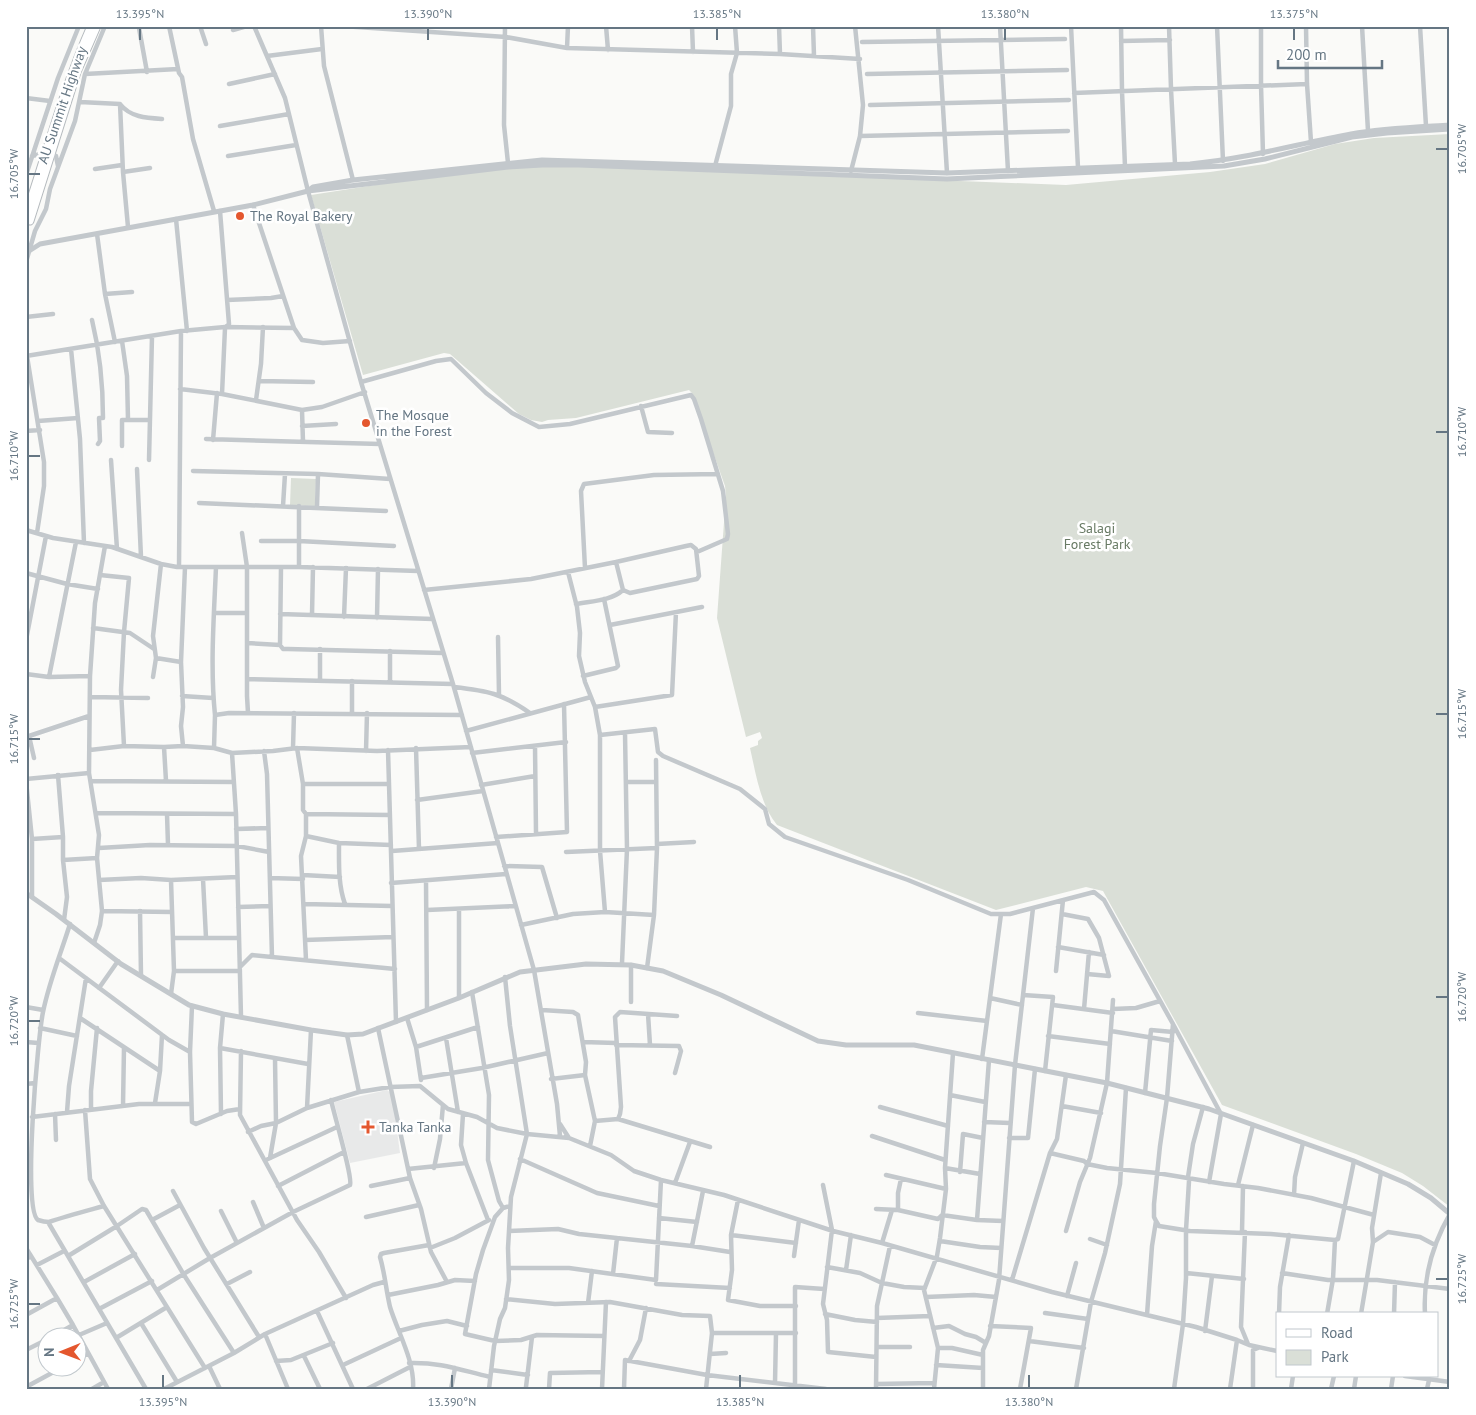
<svg xmlns="http://www.w3.org/2000/svg" width="1476" height="1415" viewBox="0 0 1476 1415" font-family="'PT Sans',sans-serif">
  <style>
    .built { fill: #e8e9e9 }
    .green { fill: #dadfd7 }
    .lines { fill: none; stroke-linecap: round; stroke-linejoin: round }
    .primary-casing { stroke: #b5babe; stroke-width: 9 }
    .minor { stroke: #c3c8cc; stroke-width: 4.5 }
    .tertiary { stroke: #c3c8cc; stroke-width: 5 }
    .primary { stroke: #fff; stroke-width: 7 }
    .ticks { fill: none; stroke: #657683; stroke-width: 2 }
    .poi-dot { fill: #e4572e; stroke: #fff; stroke-width: 2 }
    .labels { text-anchor: middle; dominant-baseline: central; stroke-width: 5; stroke-linejoin: round; paint-order: stroke }
    .street-label { font-size: 14px; fill: #657683; stroke: #fff }
    .poi-label { font-size: 14px; fill: #657683; stroke: #fff; text-anchor: start }
    .park-label { font-size: 14px; fill: #687a64; stroke: #fff }
    .neatline { fill: none; stroke: #657683; stroke-width: 2 }
    .ticks-label { font-size: 12px; text-anchor: middle; fill: #657683 }
  </style>
  <rect width="100%" height="100%" fill="#fafaf8"/>
  <path class="built" d="M387,1090L392,1094L400,1153L350,1163L334,1102Z"/>
  <path class="green" d="M1450,134V1207L1423,1186L1402,1173L1356,1154L1222,1105L1103,891L1086,887L996,910L777,825C760,804 756,774 750,748L758,745V741L762,738L760,732L746,737L717,618L726,495L725,486L692,393L689,390L576,418L548,420L542,422L531,420L519,414L450,354L444,353L363,375L311,195L420,178L548,165L1066,185L1210,172L1265,164L1335,144L1374,138Z
    M291,478L316,479L315,506L290,505Z"/>
  <g class="lines">
    <defs>
      <path id="primary" d="M26,214C47,151 64,87 91,26
        M30,221L77,72L97,26"/>
    </defs>
    <use href="#primary" class="primary-casing"/>
    <path class="minor" d="M169,26L179,73L182,77L193,139L214,211
      M200,26L206,44
      M254,26L285,98L308,191L361,382L453,684L534,970L557,1104L560,1136
      M321,26L324,66L353,180
      M342,26L506,37L567,48L780,54L860,59
      M505,26L504,125L508,163
      M606,26L608,50
      M692,26L693,52
      M779,26L780,54
      M813,26L814,56
      M938,26L947,173
      M1000,26L1008,171
      M1071,26L1078,168
      M1121,26L1122,91L1125,167
      M1169,26L1171,89L1175,164
      M1217,26L1223,161
      M1261,26V85L1263,154
      M1306,26L1307,84L1311,142
      M1362,26L1368,131
      M1420,26L1426,126
      M26,27L30,26
      M139,28L147,72
      M233,30L247,26
      M1121,41L1170,40
      M862,42L1065,39
      M567,48L568,26
      M267,56L322,49
      M85,74L178,69
      M867,74L1067,70
      M229,84L275,74
      M1074,93L1307,84
      M26,98L50,101
      M80,102L120,104C130,117 146,118 162,119
      M120,104L123,172L128,227
      M870,105L1069,100
      M220,126L289,114
      M860,136L1068,131
      M32,156L45,153L56,156L58,166
      M228,156L296,145
      M715,166L731,106V74L737,53L735,26
      M95,169L122,165
      M851,171L860,136L863,105L855,26
      M123,172L150,168
      M26,175L58,78L79,26
      M253,205L294,328L302,340L323,343L350,341
      M220,211L229,324L225,328L222,394
      M176,219L187,331
      M97,234L105,294L115,342
      M26,262L35,231L46,209L50,189L75,121L85,74L105,26
      M105,294L132,292
      M227,300L271,298L283,296
      M26,317L53,314
      M92,320C100,353 103,384 103,418H99L100,441L98,444
      M71,349L80,439L84,543
      M26,356L181,331L225,327L294,328
      M27,356L44,462V486L37,533
      M259,381L313,382
      M361,382L436,361L451,359L486,393L512,413L539,427L570,424L691,395L694,399L701,419L723,491L728,534L727,539L697,552
      M180,389L222,394L302,410L322,407L365,392
      M256,400L261,364L263,327
      M641,406L648,432L672,433
      M302,410L303,442
      M128,420H150
      M38,421L78,418
      M302,426L336,424
      M26,431L40,430
      M206,439L380,444
      M213,440L217,393
      M122,446V420H128L127,376L122,341
      M111,460L117,549
      M149,460L152,336
      M137,469L141,557
      M193,471L318,474L390,479
      M199,503L386,511
      M283,506L285,474
      M317,507L318,474
      M26,530L53,538L112,547L161,564L177,567H299L418,571
      M242,533L247,567V696L248,713
      M261,541H299L394,546
      M179,567L181,331
      M299,567V506
      M585,568L581,491L584,484L654,475L718,474
      M568,572L577,607L580,633L579,656L585,682L595,707L600,735V851L605,912
      M26,573L67,584L98,589
      M100,575L129,578L124,632L121,690L124,746
      M424,590L531,579L616,562L686,546L691,545L696,549L699,576L697,579L630,593L623,590
      M576,604C591,601 611,601 623,590L616,562
      M214,613H247
      M280,614L433,619
      M312,615L313,567
      M344,617L346,568
      M377,618L378,569
      M610,625L702,607
      M93,628L130,633L154,649
      M498,637L499,695
      M26,640L46,536
      M247,643L280,645L283,649H288L443,653
      M280,645L281,567
      M156,658L181,662
      M26,674L49,677L90,676
      M583,676L616,668L618,666L604,599
      M49,677L76,542
      M153,677L156,658L153,636L161,564
      M247,679L453,684
      M320,681V649
      M352,681V714
      M390,682V651
      M454,687C488,691 501,693 530,713
      M182,696L213,698
      M90,697L148,698
      M595,707L672,695L676,612
      M215,715C210,666 214,616 216,567
      M466,731L591,697
      M600,735L655,729L658,752L663,756L740,789L765,809L769,824L785,837L908,880L991,914H1010L1094,892L1104,900L1173,1024L1221,1114L1209,1182
      M29,736L34,758
      M26,737L89,716
      M183,746L181,726L183,707L181,662L185,567
      M535,746L536,833
      M164,747L166,781
      M214,748L215,715L229,713L462,715
      M293,748L294,713
      M297,748L303,784V810L306,814V836L301,856L306,960
      M416,748L419,849
      M90,750L124,746L164,747L183,746L214,748L232,753L273,751L297,748L377,751L471,747
      M388,750L396,1022
      M264,751L267,774L272,957
      M366,751L367,713
      M232,753L236,814L241,1017
      M472,753L566,742
      M58,775L63,837V860L67,897L64,920
      M26,779L89,773
      M26,781L32,839V897
      M91,781L234,782
      M626,782H656
      M303,784H388
      M481,785L535,776
      M417,800L483,791
      M96,813L236,814
      M167,814L168,845
      M306,814L390,815
      M236,829L268,828
      M306,836L339,843L391,845
      M496,837L567,832L564,704
      M32,839L63,837
      M339,843C339,863 338,885 345,904
      M657,844L694,842
      M99,848L150,845L237,846L269,852
      M392,851L498,843
      M566,852L657,848
      M63,860L97,858
      M504,866L542,867L557,918
      M303,875L340,877
      M270,878L303,879
      M203,879L206,938
      M99,880L141,878L171,880L237,877
      M426,881L427,1010
      M391,883L506,874
      M304,904L392,906
      M238,907L270,906
      M427,910L516,906
      M102,911L172,912
      M140,911L141,976
      M1062,914L1088,919L1099,938L1109,976L1087,974
      M70,924C61,953 49,982 43,1012C38,1036 22,1210 38,1220C41,1221 46,1222 49,1222C67,1216 86,1211 104,1206
      M521,925L573,914L605,912L654,915
      M173,938H239
      M305,940L393,937
      M94,943L100,925L102,911L97,858L99,835L89,773L90,676L95,603L105,546
      M1058,947L1104,955
      M59,958L169,1040L190,1052
      M622,963L627,849L625,733
      M240,967L252,955L395,969
      M647,968L654,915L657,848L656,760
      M174,971H240
      M1056,971L1063,900
      M99,988L118,961
      M472,992L489,1095L488,1160L499,1201L503,1208
      M171,994L174,971L171,880
      M1023,995L1053,997L1045,1071
      M459,998V909
      M990,998L1022,1005
      M631,1002V965
      M1053,1005L1113,1013
      M192,1006L190,1052L192,1122L196,1124L227,1111L240,1109
      M26,1007L43,1010
      M1084,1009L1089,952
      M1113,1009L1136,1008L1160,1001
      M542,1010L573,1012L578,1015L586,1062L585,1075L595,1121L590,1146
      M918,1013L987,1021
      M648,1014L650,1045
      M80,1018L160,1071
      M407,1018L416,1047L421,1080
      M40,1028L77,1036
      M378,1028L410,1178L421,1209L431,1252L447,1282
      M1111,1031L1172,1041
      M347,1035L359,1092L390,1087L420,1086L448,1109L477,1117L497,1128L527,1134L569,1138L611,1155L634,1171L661,1180L724,1195L833,1231L882,1243L1052,1292L1196,1327L1237,1340L1249,1345L1277,1351
      M1048,1036L1110,1044
      M446,1038L458,1112
      M26,1042L38,1043
      M583,1042L616,1043
      M616,1045L679,1046L681,1051L675,1073
      M416,1047L478,1027
      M220,1048L308,1064
      M241,1051L240,1115L297,1220L319,1252L346,1298
      M982,1059L1001,914
      M421,1078L482,1068L548,1053
      M551,1079L585,1075
      M26,1084L35,1083
      M1145,1093L1151,1030L1173,1032
      M950,1095L985,1102
      M155,1103L160,1071L162,1035
      M123,1106L124,1047
      M1062,1106L1101,1113
      M880,1107L948,1126
      M307,1108L311,1030
      M85,1110L90,1179L104,1206L205,1368
      M91,1110V1091L97,1028
      M67,1112L69,1086L86,978
      M55,1114L56,1140
      M221,1114L220,1048L223,1014
      M463,1114L461,1145L466,1163L488,1220
      M32,1117L139,1104H190
      M618,1119L620,1114L621,1107L615,1017L620,1012L677,1016
      M595,1121L618,1119L710,1147
      M984,1122L1010,1123
      M560,1124L569,1138
      M248,1132L261,1126L276,1123L307,1108L359,1092
      M872,1136L945,1160
      M1009,1138H1028L1035,1069
      M1050,1153L1084,1161L1087,1164L1107,1168L1157,1173L1224,1184L1258,1188L1311,1198L1374,1215
      M270,1158L276,1123L275,1059
      M268,1159L337,1127
      M520,1159L597,1193L659,1206
      M434,1168L440,1139L443,1105
      M945,1168L980,1174
      M408,1169L466,1163
      M960,1172L963,1134L983,1138
      M886,1175L946,1189
      M675,1183L690,1142
      M823,1185L832,1230L823,1304L827,1320L828,1352L876,1357
      M1238,1185L1253,1125
      M278,1186L344,1152
      M371,1186L410,1178
      M173,1191L204,1248L259,1337
      M1294,1195L1295,1177L1303,1143
      M738,1200L731,1235L732,1270L728,1300L760,1306H796
      M253,1202L264,1228
      M510,1206L503,1208L495,1217L483,1250L476,1274L465,1334L495,1341L521,1340L537,1335L604,1336
      M876,1209L898,1210L938,1219L942,1215L977,1220L1003,1221
      M898,1210V1193L901,1179
      M221,1211L237,1243
      M366,1217L419,1205
      M659,1218L697,1222
      M152,1220L180,1205
      M977,1220L989,1060
      M1156,1221L1159,1226L1190,1231L1271,1234L1335,1240
      M48,1222L146,1389
      M509,1231L558,1229L579,1234L692,1246L730,1252
      M1066,1231L1080,1182L1090,1158L1107,1083L1113,1000
      M1242,1232L1243,1186
      M1245,1232L1241,1327L1248,1344
      M731,1235L796,1243
      M1090,1239L1107,1245
      M940,1241L980,1247L1001,1248
      M1373,1242L1388,1232L1420,1237L1435,1245
      M882,1243L892,1210
      M692,1246L703,1191
      M26,1248L31,1256
      M430,1248L455,1238L489,1220
      M68,1256L117,1226L142,1209L146,1210L184,1275L234,1353
      M794,1256L799,1220
      M26,1259L31,1256L57,1298
      M37,1265L64,1251
      M827,1267L860,1273L882,1283L904,1287L925,1288
      M510,1268H569L656,1280L661,1180
      M846,1270L851,1235
      M1186,1273L1244,1279
      M1282,1273L1328,1280H1377L1450,1289
      M613,1274L617,1238
      M1012,1280L1050,1153L1057,1139L1066,1075
      M84,1282L135,1254
      M227,1284L250,1272
      M656,1284L730,1288
      M157,1290L210,1258L293,1212L350,1185C353,1178 334,1114 331,1100
      M388,1295L438,1285L455,1280L475,1281
      M1067,1296L1076,1263
      M926,1297L974,1295L996,1297
      M506,1299L555,1304L610,1302L682,1315L710,1316L712,1333L706,1389
      M588,1303L592,1271
      M99,1309L152,1281
      M317,1311L353,1389
      M1045,1313L1088,1319
      M825,1314L855,1320L877,1322
      M1279,1314L1280,1287L1289,1235
      M1327,1314L1333,1279L1335,1240L1338,1239L1354,1161
      M1361,1314L1373,1242L1372,1228L1381,1173
      M1394,1314L1395,1282
      M1425,1314C1423,1278 1432,1245 1450,1214
      M26,1315L57,1298L73,1325L108,1389
      M1147,1315L1152,1246L1156,1221L1154,1217V1204L1160,1146L1167,1098L1173,1024
      M877,1318L930,1316
      M141,1323L177,1382
      M990,1326L1031,1328L1020,1389
      M933,1328L949,1326L965,1334L976,1337L986,1343
      M399,1331L422,1325L447,1321L467,1326
      M1205,1331L1212,1276
      M712,1333H796
      M265,1334L288,1389
      M79,1335L107,1323
      M50,1338L73,1325
      M116,1338L167,1307
      M1029,1341L1084,1348
      M877,1347H910
      M938,1348H952L983,1355
      M26,1350L48,1339
      M710,1354L726,1353
      M304,1356L320,1389
      M78,1359L88,1353
      M276,1361L291,1360L333,1343
      M629,1361L640,1340L646,1308
      M409,1363C441,1362 460,1370 490,1377
      M343,1365L401,1338
      M936,1365L983,1368
      M209,1366L220,1389
      M491,1370L528,1375
      M1405,1376L1450,1382
      M775,1383L776,1333
      M876,1384L934,1383
      M795,1385V1287L824,1289
      M26,1387L61,1368
      M526,1387L532,1337
      M92,1389L104,1382
      M164,1389L234,1353L265,1334L373,1285L384,1282
      M367,1389L410,1367
      M413,1389C415,1361 398,1333 390,1307C386,1290 385,1274 380,1257L381,1254L384,1253L429,1245
      M451,1389L455,1368
      M489,1389L494,1346L500,1319L505,1308L509,1280L508,1248L511,1197L527,1134L510,1026L505,977
      M549,1389L550,1373L602,1372
      M602,1389L606,1302
      M624,1389L625,1360L707,1375L826,1389
      M876,1389L877,1306L890,1246
      M934,1389L938,1348L924,1290L937,1256L940,1238L946,1189L945,1168L953,1053
      M983,1389V1350L989,1336L999,1280L1015,1065L1033,908
      M1076,1389L1091,1302L1105,1253L1120,1184L1126,1088
      M1174,1389L1183,1324L1186,1278V1230L1189,1181L1188,1177L1193,1144L1203,1107
      M1230,1389L1237,1340
      M1253,1389V1350L1258,1348
      M1291,1389L1293,1376
      M1331,1389L1334,1376
      M1354,1389L1356,1376
      M1391,1389L1393,1376
      M1427,1389L1429,1380"/>
    <path class="tertiary" d="M308,191L313,187L353,180L542,160L947,173L1190,164C1245,159 1297,144 1351,134C1383,128 1417,127 1450,125
      M29,251L40,244L51,242L253,205L308,191L508,167L542,165H579L870,176L947,179L989,177L1224,166L1265,159L1352,137L1387,133L1450,129
      M26,893L56,914L121,964L189,1005L223,1014L311,1030L347,1035L363,1034L459,998L520,972L586,964L631,965L663,971L721,995L818,1041L846,1045H914L1107,1083L1209,1109L1354,1161L1408,1184L1431,1198L1450,1214"/>
    <use href="#primary" class="primary"/>
  </g>
  <path class="ticks" d="M140,28V40M428,28V40M717,28V40M1005,28V40M1294,28V40M1436,149H1448M28,174H40M1436,432H1448M28,456H40M1436,714H1448M28,739H40M1436,997H1448M28,1021H40M1436,1279H1448M28,1304H40M163,1375V1388M452,1375V1388M740,1375V1388M1029,1375V1388"/>
  <g class="poi-dot">
    <circle cx="240" cy="216" r="5"/>
    <circle cx="366" cy="423" r="5"/>
    <path d="M365.5 1119.5h5v5h5v5h-5v5h-5v-5h-5v-5h5z"/>
  </g>
  <g class="labels">
    <g class="street-label">
      <text transform="translate(62 105) rotate(-71)">AU Summit Highway</text>
    </g>
    <g class="poi-label">
      <text x="250" y="216">The Royal Bakery</text>
      <text x="376" y="415">The Mosque<tspan x="376" dy="16">in the Forest</tspan></text>
      <text x="379" y="1127">Tanka Tanka</text>
    </g>
    <g class="park-label">
      <text x="1097" y="528">Salagi<tspan x="1097" dy="16">Forest Park</tspan></text>
    </g>
  </g>
  <rect width="1476" height="1415" fill="none" stroke="#ffffff" stroke-width="55"/>
  <rect x="1276" y="1312" width="162" height="65" fill="#ffffff" stroke="#c1c8cd"/>
  <rect x="1286" y="1329" width="25" height="8" fill="#ffffff" stroke="#c1c8cd"/>
  <text x="1321" y="1338" font-size="15" fill="#657683">Road</text>
  <rect x="1286" y="1350" width="25" height="15" fill="#dadfd7" stroke="#c1c8cd"/>
  <text x="1321" y="1362" font-size="15" fill="#657683">Park</text>
  <g transform="translate(62 1352) rotate(269)"><circle r="24" fill="#ffffff" stroke="#c1c8cd"/>
  <path d="M0-4L9 19L0 12L-9 19Z" fill="#e4572e"/>
  <text y="-8" font-size="14" font-weight="bold" text-anchor="middle" fill="#657683">N</text>
  </g>
  <path d="M1278 60v8h104v-8" fill="none" stroke="#657683" stroke-width="2.5"/>
  <text x="1286" y="60" font-size="15" fill="#657683" stroke="#ffffff" stroke-width="4" paint-order="stroke">200 m</text>
  <rect x="28" y="28" width="1420" height="1360" class="neatline"/>
  <g class="ticks-label">
    <text x="140" y="18">13.395°N</text>
    <text x="428" y="18">13.390°N</text>
    <text x="717" y="18">13.385°N</text>
    <text x="1005" y="18">13.380°N</text>
    <text x="1294" y="18">13.375°N</text>
    <text transform="translate(1462 149) rotate(-90)" y="4">16.705°W</text>
    <text transform="translate(14 174) rotate(-90)" y="4">16.705°W</text>
    <text transform="translate(1462 432) rotate(-90)" y="4">16.710°W</text>
    <text transform="translate(14 456) rotate(-90)" y="4">16.710°W</text>
    <text transform="translate(1462 714) rotate(-90)" y="4">16.715°W</text>
    <text transform="translate(14 739) rotate(-90)" y="4">16.715°W</text>
    <text transform="translate(1462 997) rotate(-90)" y="4">16.720°W</text>
    <text transform="translate(14 1021) rotate(-90)" y="4">16.720°W</text>
    <text transform="translate(1462 1279) rotate(-90)" y="4">16.725°W</text>
    <text transform="translate(14 1304) rotate(-90)" y="4">16.725°W</text>
    <text x="163" y="1406">13.395°N</text>
    <text x="452" y="1406">13.390°N</text>
    <text x="740" y="1406">13.385°N</text>
    <text x="1029" y="1406">13.380°N</text>
  </g>
</svg>
